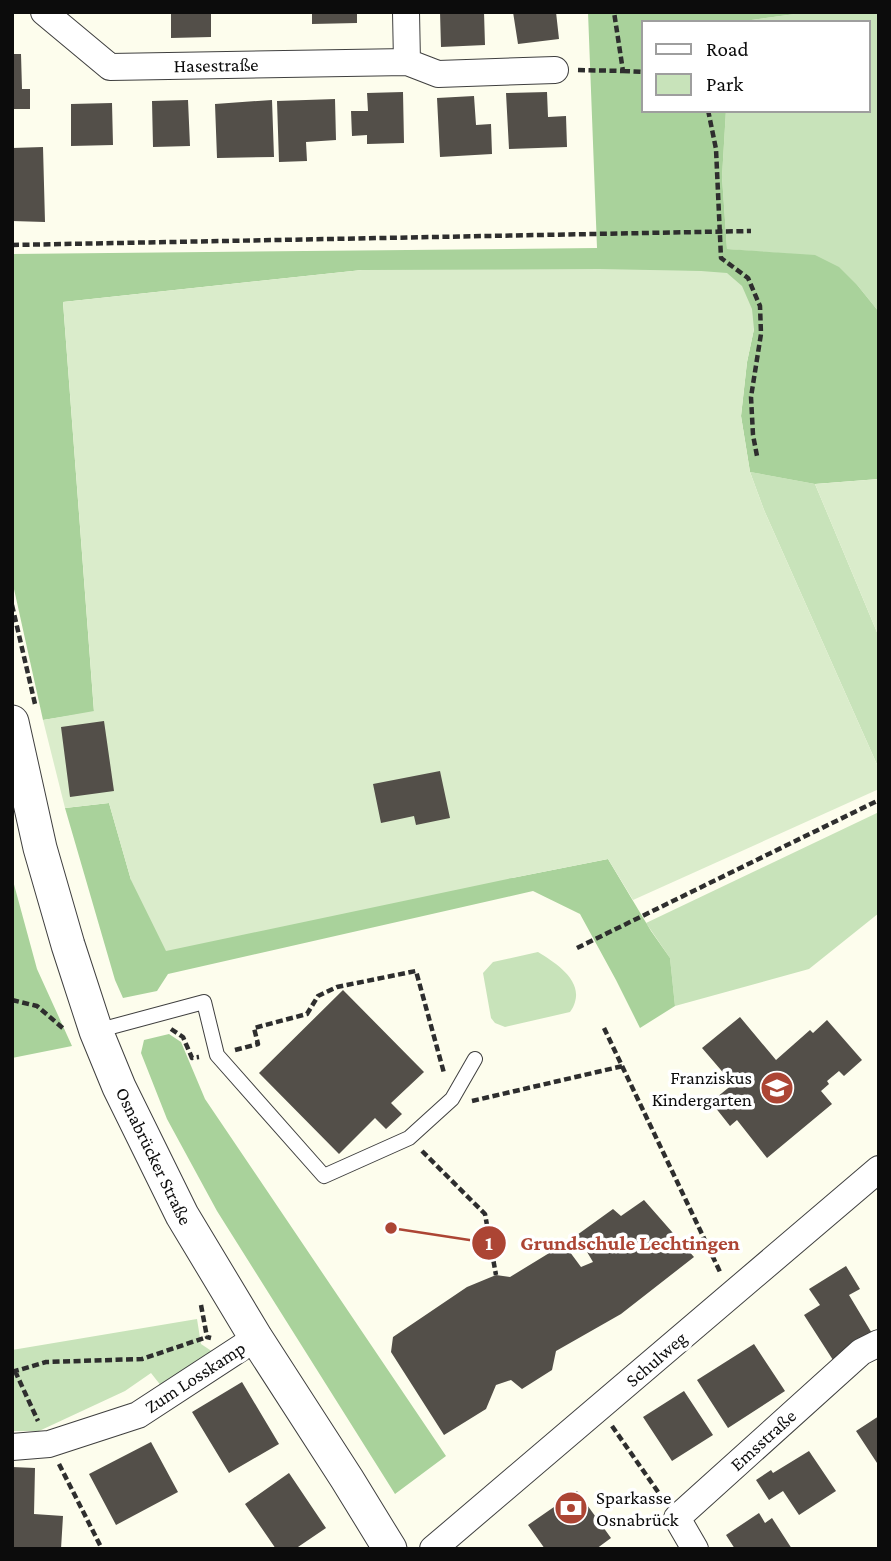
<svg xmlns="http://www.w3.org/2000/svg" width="891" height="1561" viewBox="0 0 891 1561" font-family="'Crimson Pro',serif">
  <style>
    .green { fill: #c8e3ba }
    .forest { fill: #a9d29b }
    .pitch { fill: #daeccb }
    .building { fill: #534f49 }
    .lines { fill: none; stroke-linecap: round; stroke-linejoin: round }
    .service-casing { stroke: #3f3f3f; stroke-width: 16 }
    .minor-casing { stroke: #3f3f3f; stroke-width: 28 }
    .tertiary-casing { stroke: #3f3f3f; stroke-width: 35 }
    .path { stroke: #2e2e2e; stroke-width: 4.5; stroke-dasharray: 7 3.5; stroke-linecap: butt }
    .service { stroke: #fff; stroke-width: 14 }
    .minor { stroke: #fff; stroke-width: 26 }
    .tertiary { stroke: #fff; stroke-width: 33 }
    .labels { text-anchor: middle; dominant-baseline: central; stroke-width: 7; stroke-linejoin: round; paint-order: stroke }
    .street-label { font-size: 19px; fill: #0c0c0c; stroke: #fff }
    .poi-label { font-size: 19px; fill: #0c0c0c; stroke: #fff; text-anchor: end }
    .leader { fill: none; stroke: #ac4534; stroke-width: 2.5 }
    .callout-dot { fill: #ac4534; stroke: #fff; stroke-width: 2.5 }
    .mark-label { font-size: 21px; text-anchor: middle; font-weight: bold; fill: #fff }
    .callout-label { font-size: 21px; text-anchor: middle; font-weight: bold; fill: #ac4534; stroke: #fff; stroke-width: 7; stroke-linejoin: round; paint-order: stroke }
  </style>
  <rect width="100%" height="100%" fill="#fdfded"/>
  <path class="green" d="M810,12H879V312L858,286L815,256L727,249L722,177L726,110H868V23H730Z
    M750,472L815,484L879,637V769L764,510Z
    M879,812V913L809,969L675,1006L670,958L646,923Z
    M538,952C554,962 582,979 575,1002C574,1006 572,1009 570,1012L505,1027L495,1023L491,1018L483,973L493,962Z
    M197,1319L201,1344L213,1352L162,1387L151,1373L125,1391L39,1431H12V1350Z"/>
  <path class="forest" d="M588,12H810L730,23H644V110H726L722,177L727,249L815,255L839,267L858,286L879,312V479L815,484L750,472L741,416L747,362L754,329L701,271L362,270L63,302L94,712L43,720L12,580V254L597,248Z
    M109,803L131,880L512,878L608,859L651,931L670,958L675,1006L640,1028L616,980L580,914L533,891L168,974L157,991L123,998L115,980L65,808Z
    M12,877L37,969L72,1046L12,1058Z
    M169,1034L181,1042L205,1099L446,1456L395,1494L217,1211L167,1119L141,1053L144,1040Z"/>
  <path class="pitch" d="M599,269L701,271L727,273L742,286L752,309L754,329L747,362L741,416L750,472L764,510L879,769V789L633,900L608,859L512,878L166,951L131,880L109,803L65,808L43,720L94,711L63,302L362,270Z
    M879,479V637L815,484Z"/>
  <path class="building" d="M171,12H211V37L171,38Z
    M312,12H357V23L312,24Z
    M440,12H484L485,45L441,47Z
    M513,12H556L559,39L518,44Z
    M12,54H21L22,89H30V109H12Z
    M403,92L404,143L367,144V135L352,136L351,111H368L367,93Z
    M547,92L548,117L566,116L567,147L509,149L506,93Z
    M474,96L476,125L491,124L492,154L440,157L437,98Z
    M335,99L336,140L306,142L307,161L279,162L277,101Z
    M188,100L190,146L153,147L152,101Z
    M272,100L274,157L217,158L215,104Z
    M112,103L113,145L71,146V104Z
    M43,147L45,222L12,221V148Z
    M104,721L114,791L70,797L61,727Z
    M440,771L450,818L416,825L414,816L381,823L373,784Z
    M343,990L424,1072L391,1103L402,1114L386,1129L375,1118L339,1154L259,1073Z
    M740,1017L776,1060L810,1030L813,1033L827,1020L862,1060L844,1076L839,1071L827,1081L829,1084L821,1091L832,1104L767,1158L737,1120L730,1126L711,1102L733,1084L702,1048Z
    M644,1200L694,1257L621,1314L556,1351L552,1370L522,1389L511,1380L496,1385L486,1409L444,1435L391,1352L393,1337L467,1287L496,1275L510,1277L564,1244L581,1267L593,1262L577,1235L613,1209L621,1216Z
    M846,1266L860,1289L849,1295L873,1335L833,1360L804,1315L820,1305L809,1289Z
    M754,1344L785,1391L728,1428L697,1380Z
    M242,1382L279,1444L229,1473L192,1412Z
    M684,1391L713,1435L672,1461L643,1417Z
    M879,1416V1466L856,1431Z
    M151,1442L178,1492L116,1525L89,1474Z
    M809,1451L836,1491L799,1515L783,1491L769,1500L756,1480L771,1470L773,1473Z
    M12,1467L35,1468L34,1514L63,1516L61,1549H12Z
    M289,1473L326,1528L295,1549H276L245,1504Z
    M577,1491L611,1538L596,1549H545L528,1525Z
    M759,1513L765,1523L772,1518L792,1549H742L740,1547L735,1549L726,1535Z"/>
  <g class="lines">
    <defs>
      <path id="service" d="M96,1031L204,1002L217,1055L324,1176L409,1138L452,1099L475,1059"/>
      <path id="minor" d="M44,12L110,67L407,62L406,12
        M407,62L438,74L555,70
        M12,1447L49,1444L138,1415L256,1338
        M433,1549L879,1169
        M695,1549L677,1518L861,1352L879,1343"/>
      <path id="tertiary" d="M12,722L40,848L68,945L96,1031L119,1087L182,1215L256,1338L347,1479L390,1549"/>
    </defs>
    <use href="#service" class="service-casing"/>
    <use href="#minor" class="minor-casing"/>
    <use href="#tertiary" class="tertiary-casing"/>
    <path class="path" d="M578,70L623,71L614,12
      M623,71L644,72
      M708,110L716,149L721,258L748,278L760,306L761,334L751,397L753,435L757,456
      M12,245L751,231
      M12,605L35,704
      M577,948L879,800
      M12,1000L37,1006L65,1030
      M604,1028L721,1274
      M171,1029L183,1037L192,1058L199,1057
      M235,1050L258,1044L254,1028L307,1014L318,996L337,987L416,971L444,1073
      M472,1101L623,1066
      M422,1151L485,1214L496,1275
      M201,1305L207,1337L211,1338
      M15,1371L38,1421
      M12,1372L46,1362L142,1359L207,1337
      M612,1426L663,1499
      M59,1464L102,1549"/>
    <use href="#service" class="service"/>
    <use href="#minor" class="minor"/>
    <use href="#tertiary" class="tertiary"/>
  </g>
  <defs>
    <symbol id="school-disc" viewBox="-11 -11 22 22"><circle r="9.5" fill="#ac4534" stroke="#fff"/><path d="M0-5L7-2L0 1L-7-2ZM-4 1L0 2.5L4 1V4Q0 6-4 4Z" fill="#fff"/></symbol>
    <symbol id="bank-disc" viewBox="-11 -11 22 22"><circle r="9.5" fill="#ac4534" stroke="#fff"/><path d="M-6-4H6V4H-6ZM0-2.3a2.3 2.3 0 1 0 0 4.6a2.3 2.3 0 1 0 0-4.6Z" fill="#fff"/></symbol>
  </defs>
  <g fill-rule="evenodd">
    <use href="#school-disc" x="758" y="1069" width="38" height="38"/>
    <use href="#bank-disc" x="552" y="1489" width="38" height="38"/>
  </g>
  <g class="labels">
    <g class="street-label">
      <text transform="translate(216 65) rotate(-1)">Hasestraße</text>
      <text transform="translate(154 1156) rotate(64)">Osnabrücker Straße</text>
      <text transform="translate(656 1359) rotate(-41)">Schulweg</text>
      <text transform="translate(195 1377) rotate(-33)">Zum Losskamp</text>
      <text transform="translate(763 1440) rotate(-42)">Emsstraße</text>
    </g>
    <g class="poi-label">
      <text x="752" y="1077">Franziskus<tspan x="752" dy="22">Kindergarten</tspan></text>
      <text x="596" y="1497" text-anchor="start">Sparkasse<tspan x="596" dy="22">Osnabrück</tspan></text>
    </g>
  </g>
  <path class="leader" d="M391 1228L489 1243"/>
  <g class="callout-dot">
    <circle cx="391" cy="1228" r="7"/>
    <circle cx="489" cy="1243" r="18"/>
  </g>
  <g class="mark-label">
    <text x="489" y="1250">1</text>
  </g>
  <g class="callout-label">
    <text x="630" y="1250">Grundschule Lechtingen</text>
  </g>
  <rect width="891" height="1561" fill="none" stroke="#0c0c0c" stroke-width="28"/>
  <rect x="642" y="21" width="228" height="91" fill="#ffffff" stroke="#9e9e9e" stroke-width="2"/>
  <rect x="656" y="44" width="35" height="10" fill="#ffffff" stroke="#9e9e9e" stroke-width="2"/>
  <text x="706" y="56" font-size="21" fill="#0c0c0c">Road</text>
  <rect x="656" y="74" width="35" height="21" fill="#c8e3ba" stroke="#9e9e9e" stroke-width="2"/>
  <text x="706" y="91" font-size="21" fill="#0c0c0c">Park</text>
</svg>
